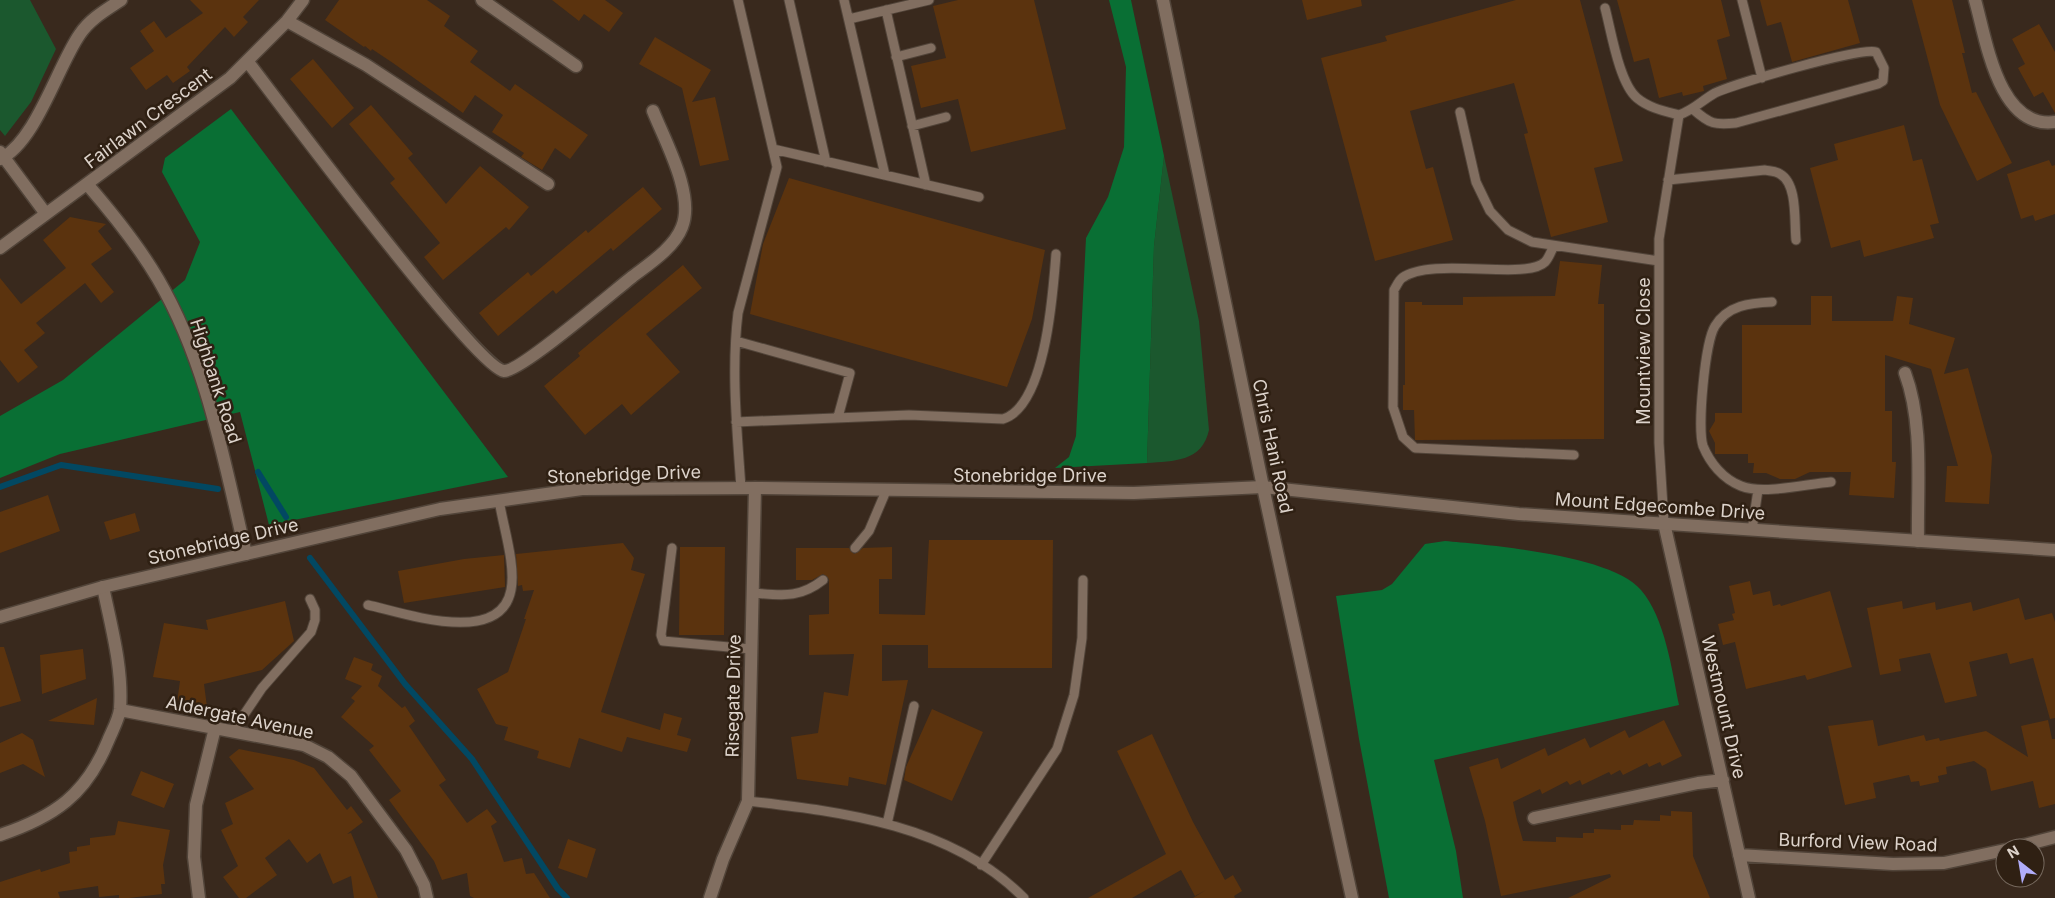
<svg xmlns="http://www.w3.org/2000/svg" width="2055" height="898" viewBox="0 0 2055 898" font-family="Inter,sans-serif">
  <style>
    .green { fill: #1b582e }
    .forest { fill: #096f34 }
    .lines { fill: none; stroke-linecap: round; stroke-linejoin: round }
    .stream { stroke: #024862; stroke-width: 6 }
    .building { fill: #5b330e }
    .service-casing { stroke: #514439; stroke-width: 11 }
    .minor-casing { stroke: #514439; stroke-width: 15 }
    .tertiary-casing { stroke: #514439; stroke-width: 15 }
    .secondary-casing { stroke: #514439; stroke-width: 15 }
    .service { stroke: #816e60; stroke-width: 9 }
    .minor { stroke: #816e60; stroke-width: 12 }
    .tertiary { stroke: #816e60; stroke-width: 12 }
    .secondary { stroke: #816e60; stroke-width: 12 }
    .labels { text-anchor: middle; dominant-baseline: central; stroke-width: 5; stroke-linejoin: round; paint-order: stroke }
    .street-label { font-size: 18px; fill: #ddd3cb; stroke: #2f2013 }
  </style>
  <rect width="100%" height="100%" fill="#39291d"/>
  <path class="green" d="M0,0H30L56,49L31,102L5,136L0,130Z
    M1164,156L1199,321L1209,430C1202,462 1174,461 1147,463L1154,246Z"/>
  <path class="forest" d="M1109,0H1131L1164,156L1154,246L1147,463L1055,468L1069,457L1076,436L1086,238L1108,197L1124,147L1126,67Z
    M231,109L508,477L269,525L240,412L60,454L0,478V416L63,380L185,280L200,242L162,172L165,158Z
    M1445,541C1490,545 1612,555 1641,590C1665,618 1672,670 1679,705L1434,760L1456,851L1463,898H1389L1359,739L1336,596L1382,590L1392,584L1425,544Z"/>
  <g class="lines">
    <path class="stream" d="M258,472L286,517
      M0,487L61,465L218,489
      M310,558L405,684L472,759L558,889L567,898"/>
  </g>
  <path class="building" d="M190,0H259L243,17L248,22L234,37L225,27L187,67L190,71L173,83L167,75L146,90L130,68L154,51L140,31L154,21L166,38L203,13Z
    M339,0H427L450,16L444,26L478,51L470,62L510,91L515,84L588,135L570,159L555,148L542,170L521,157L524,153L492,132L503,115L475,95L463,113L393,63L372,49L371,51L365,46L364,47L325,20Z
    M552,0H605L623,13L609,32L584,14L579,21Z
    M958,0H1034L1066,129L971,152L958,99L921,108L911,66L946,58L933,6Z
    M1302,0H1361L1362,6L1307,20Z
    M1516,0H1580L1623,161L1594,168L1608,222L1551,237L1524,134L1528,133L1514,83L1410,111L1426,169L1433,167L1453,240L1375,261L1321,58L1387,41L1385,36Z
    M1617,0H1721L1730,36L1717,40L1727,79L1703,86L1704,91L1683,96L1682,92L1659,98L1649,58L1634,62Z
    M1760,0H1848L1860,43L1792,62L1781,22L1767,26Z
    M1912,0H1952L1965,53H1962L1972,93L1976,92L2012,163L1977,181L1940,105Z
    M2039,24L2055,52V113L2043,92L2034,97L2018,68L2025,64L2012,39Z
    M655,37L711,70L692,102L715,97L729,160L700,166L682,88L639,64Z
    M313,59L354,108L332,128L290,79Z
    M371,105L413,154L408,158L446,204L480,166L529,207L509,230L506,227L443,280L424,257L440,243L390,183L395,179L349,124Z
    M1904,125L1913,161L1922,159L1939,223L1930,225L1934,238L1864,257L1860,240L1831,248L1810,168L1838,160L1834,144Z
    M2049,160L2052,166L2055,165V214L2035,221L2033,215L2021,219L2007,174Z
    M789,178L1045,250L1032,319L1007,387L750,314L763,244Z
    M643,187L662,209L613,251L611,248L556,294L553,290L498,336L479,313L528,272L531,276L586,230L588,233Z
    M70,217L106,224L98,231L112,249L91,264L114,292L101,303L85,283L36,323L45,333L24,350L38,367L18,383L0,360V278L21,304L66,268L43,240Z
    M1560,261L1602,265L1598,304H1604V439L1415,440L1414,410H1403V385H1405V302H1422V305H1463V297L1555,296Z
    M683,265L702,288L646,334L680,372L631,415L622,404L585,435L544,386L580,356L578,353Z
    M1811,296H1832V321H1893L1897,296L1913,298L1909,324L1955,338L1944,374L1968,368L1992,456L1989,504L1945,502L1947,466H1958L1931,369L1885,355V411H1892V462H1896L1894,498L1849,495L1851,472H1810L1795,479H1780L1766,473H1753L1754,463H1748V454H1715V443L1709,431L1715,421V413H1742V325H1811Z
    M48,495L60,531L0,553V512Z
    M135,513L140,531L110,540L104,522Z
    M929,540H1053L1052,668H928V645H882V681L908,680L886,785L849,777L848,786L797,779L791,737L818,733L824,692L848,696L854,654L809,655V615L829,614V579L823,574L812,580H796V548H849L854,554L863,548L892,547V579H879V614L925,615Z
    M623,543L634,558L631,570L645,574L601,712L660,730L664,713L682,718L677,735L691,739L687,752L627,737L622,752L579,738L570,768L537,758L539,751L504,740L508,727L496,724L477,689L508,672L526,619H524L534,590L523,591L522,585L518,586L516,554Z
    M680,547H725L724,635H679Z
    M504,555L505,587L404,603L398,571L464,559Z
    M1750,581L1753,595L1770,591L1773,606L1780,604L1781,606L1830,591L1852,667L1807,680L1805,675L1746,689L1735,642L1723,645L1718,624L1734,620L1732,614L1735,613L1729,586Z
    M2019,598L2025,620L2052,613L2055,622V718L2050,719L2033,658L2010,664L2007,653L1969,662L1977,696L1945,703L1930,653L1899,659L1901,671L1880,675L1867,608L1902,601L1903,609L1935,602L1936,610L1971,602L1973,611Z
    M285,601L294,641L262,670L204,684L207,707L177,703L180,681L153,677L164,623L208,630L206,620Z
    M0,647H4L21,701L0,707Z
    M83,649L86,679L42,694L40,655Z
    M354,657L373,664L371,670L382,676L378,686L402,708L405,706L415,721L409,726L446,780L439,785L467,823L487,809L497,822L491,826L504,862L522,858L526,874L534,873L550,898H474L470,896L467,873L442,880L434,861L389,800L401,791L369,750L374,746L341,717L355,701L351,698L362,686L345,679Z
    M97,698L94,725L48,721Z
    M932,709L983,732L952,801L904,780L906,767Z
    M1664,720L1682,756L1662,766L1660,762L1649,767L1647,763L1623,775L1620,770L1611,775L1609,772L1582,785L1580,780L1570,785L1567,781L1542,794L1540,789L1513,802L1517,820L1523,841L1556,842V837L1583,838V833H1594V829L1621,830V825H1633L1634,820L1660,821V815L1671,816V811L1692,812L1693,856L1710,898H1568L1611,877L1610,874L1501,896L1485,821L1469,767L1498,758L1501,769L1545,748L1548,756L1585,738L1590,748L1625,730L1629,738Z
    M1873,720L1878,746L1924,735L1926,741L1939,738L1940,741L1986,731L2028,757L2021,726L2048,720L2052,739H2055V804L2039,808L2033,781L1991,791L1986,769L1974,761L1946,767L1947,774L1938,776L1939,782L1920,786L1919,781L1911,782L1909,775L1873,783L1876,798L1845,805L1828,726Z
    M22,733L33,740L45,777L23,764L0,773V743Z
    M1152,734L1193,822L1225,880L1233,875L1242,891L1234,896L1235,898H1193L1206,890L1195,896L1181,870L1132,898H1088L1166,854L1117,751Z
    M239,749L294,760L314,768L347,810L351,806L363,822L347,834L351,833L378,898H354L351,876L333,884L320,853L307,863L289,839L265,858L277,875L246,898H239L223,877L238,866L221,830L233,824L225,803L254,789L229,757Z
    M141,771L174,784L164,808L131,795Z
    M118,821L170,830L163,865L165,884H161L162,894L129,898H119V895L99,897L98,886L58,892L60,898H0V882L40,869L41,872L70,863L69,852L77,851V847L90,845V838L115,835Z
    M568,839L596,849L587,878L558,868Z"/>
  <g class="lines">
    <defs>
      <path id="service" d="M738,0L777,167L738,313C731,370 737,430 741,488
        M789,0L826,162
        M844,0L885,175
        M1742,0L1762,78
        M1605,8C1611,30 1619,83 1637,98C1649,108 1664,111 1679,115L1659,239V443L1664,523
        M886,10L926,185
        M849,19L929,0
        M896,57L931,48
        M1460,112L1476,182L1490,211L1508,230L1532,242L1659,261
        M1679,115C1695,109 1701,101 1715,93C1733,84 1861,47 1876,52L1884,68L1883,81L1878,84L1736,123C1714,125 1710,124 1694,110
        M912,126L946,117
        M773,149L979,197
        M1668,180L1765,170C1769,171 1776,171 1780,174C1798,184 1794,222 1796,240
        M1554,246C1551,251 1549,258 1545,262C1526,281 1432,256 1402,278C1399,280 1396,287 1394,290L1393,407L1403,437L1415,448L1574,455
        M1772,302C1750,303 1728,305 1715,326C1705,342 1697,428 1703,446C1710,463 1723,479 1741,486C1764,495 1806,484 1831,482
        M736,341L850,373L838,417
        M736,422L909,415L1003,419C1046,406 1053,292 1056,254
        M1752,530L1758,490
        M672,548L661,635L663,641L751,649
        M855,548L869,531L886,491
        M753,593C781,595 799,599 823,580
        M368,605C404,613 500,647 511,590C516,565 503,526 499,500
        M233,731L262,688L311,632L315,620V610L310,599
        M748,801C844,812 952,825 1024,898
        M887,824L914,706
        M981,865L1057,749L1074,695L1082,638L1083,580"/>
      <path id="minor" d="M482,0L576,66
        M1975,0C1986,38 1998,130 2055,122
        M287,21L366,65L548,184
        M248,62C277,100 478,369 504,371C520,372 613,292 632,277C649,264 674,248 682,227C695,195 665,141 653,111
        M0,152L46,214
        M0,159C36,142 58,65 80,34C90,19 106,10 121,0
        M87,184C113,214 138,245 158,279C207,363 224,461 246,554
        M0,248L230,78L287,21L303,0
        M1905,373C1924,424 1917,487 1918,541
        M1664,523L1749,898
        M120,710L304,745L328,757L351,776L406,850L424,885L427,898
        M1534,818L1698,783L1723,780
        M0,835C54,817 86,795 108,741C112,731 119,719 120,709C123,668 111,626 103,587
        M2013,848L2055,837
        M1739,855L1893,864L1944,863L2005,850
        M199,898L194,857L196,805L215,728
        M710,898L723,859L748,801L755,488"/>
      <path id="tertiary" d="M0,617L103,587L440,509L582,489L755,488L1134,493L1263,487L1519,514L2055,550"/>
      <path id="secondary" d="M1163,0L1263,487L1352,898"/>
    </defs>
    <use href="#service" class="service-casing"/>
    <use href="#minor" class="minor-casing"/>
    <use href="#tertiary" class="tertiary-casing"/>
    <use href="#secondary" class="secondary-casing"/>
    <use href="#service" class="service"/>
    <use href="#minor" class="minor"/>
    <use href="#tertiary" class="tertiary"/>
    <use href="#secondary" class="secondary"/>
  </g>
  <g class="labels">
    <g class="street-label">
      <text transform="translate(148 118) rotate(-37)">Fairlawn Crescent</text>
      <text transform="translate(1643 351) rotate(-90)">Mountview Close</text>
      <text transform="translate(216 381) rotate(72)">Highbank Road</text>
      <text transform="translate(1273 446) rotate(78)">Chris Hani Road</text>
      <text transform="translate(624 474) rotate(-2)">Stonebridge Drive</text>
      <text x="1030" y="475">Stonebridge Drive</text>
      <text transform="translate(1660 506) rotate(4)">Mount Edgecombe Drive</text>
      <text transform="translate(223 541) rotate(-13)">Stonebridge Drive</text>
      <text transform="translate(733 696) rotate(-89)">Risegate Drive</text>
      <text transform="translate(1724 707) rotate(77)">Westmount Drive</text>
      <text transform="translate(240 717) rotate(12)">Aldergate Avenue</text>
      <text transform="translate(1858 842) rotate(2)">Burford View Road</text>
    </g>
  </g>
  <g transform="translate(2020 863) rotate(329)"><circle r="24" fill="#2f2013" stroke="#75685d"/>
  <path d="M0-4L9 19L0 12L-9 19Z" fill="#b1adfa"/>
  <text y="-8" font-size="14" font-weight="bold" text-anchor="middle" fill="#ddd3cb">N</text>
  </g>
</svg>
